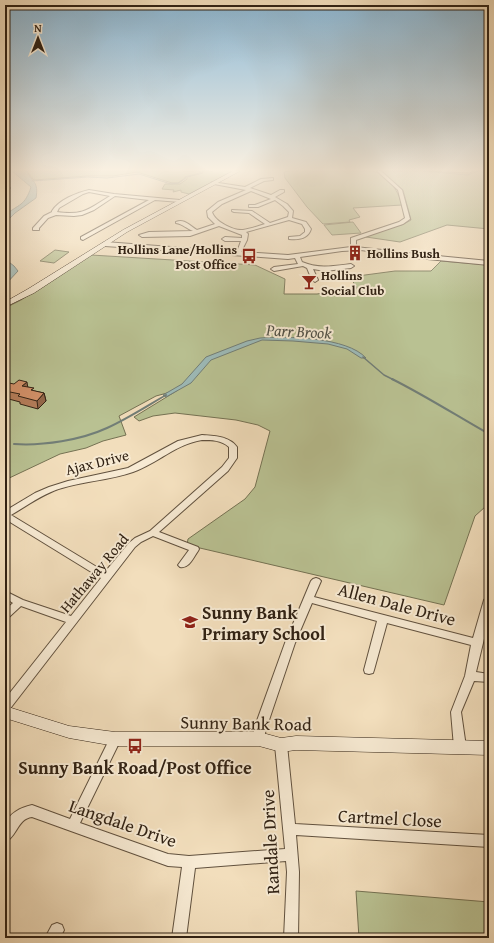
<svg xmlns="http://www.w3.org/2000/svg" width="494" height="943" viewBox="0 0 494 943" font-family="'Gentium Book Plus',serif">
  <style>
    .green { fill: #b9c192; stroke: #757253 }
    .water { fill: #9dbbb9; stroke: #727e77 }
    .lines { fill: none; stroke-linecap: round; stroke-linejoin: round }
    .stream-far2 { stroke: #727e77; stroke-width: 1 }
    .stream-far1 { stroke: #727e77; stroke-width: 1.5 }
    .stream { stroke: #727e77; stroke-width: 2 }
    .street-casing { stroke: #61513e; stroke-width: 2 }
    .secondary-casing { stroke: #312214; stroke-width: 1 }
    .street { fill: #f7ead3; fill-rule: evenodd }
    .secondary { fill: #f7ead3; fill-rule: evenodd }
    .wall { fill: #b57d5a; stroke: #312214 }
    .shaded-wall { fill: #94664a; stroke: #312214 }
    .building { fill: #d39169; stroke: #312214 }
    .labels { text-anchor: middle; dominant-baseline: central; stroke-width: 4; stroke-linejoin: round; paint-order: stroke }
    .far-poi-label { font-size: 13px; font-weight: bold; fill: #312214; stroke: #f7ead3; text-anchor: start }
    .street-label { font-size: 15px; fill: #312214; stroke: #f7ead3 }
    .water-label { font-size: 16px; font-style: italic; fill: #515046; stroke: #f7ead3 }
    .near-street-label { font-size: 18px; fill: #312214; stroke: #f7ead3 }
    .near-poi-label { font-size: 18px; font-weight: bold; fill: #312214; stroke: #f7ead3; text-anchor: start }
  </style>
  <rect width="100%" height="100%" fill="#f2debc"/>
  <filter id="stains"><feTurbulence type="fractalNoise" baseFrequency=".005" numOctaves="4"/><feColorMatrix values="0 0 0 0 .2 0 0 0 0 .09 0 0 0 0 .02 0 0 0 .5 -.17"/></filter>
  <radialGradient id="worn" r=".72"><stop offset=".6" stop-color="#630" stop-opacity="0"/><stop offset="1" stop-color="#630" stop-opacity=".3"/></radialGradient>
  <path class="green" d="M26,171H200L199,172L201,173L185,177V178L178,183H172L137,172L113,176H87L34,180Z
    M202,171H233L189,194L181,192V190L173,192L174,190L162,189L165,184H180L187,179V177L203,173Z
    M289,171H371C387,173 398,190 402,205L353,208L360,217L349,220L350,222L323,224L307,207L285,178L284,172Z
    M380,171H424L470,173L473,171H489V229L447,225L400,242L366,237L370,234L404,224L411,220L403,190Z
    M353,222L361,233L332,235L324,225Z
    M55,250L69,252L54,263L40,261Z
    M91,255L255,265L285,279L284,294H317L357,288L350,277L395,271H431L441,261L489,265V505L485,507L475,516L444,605L187,545L188,539L245,499L255,487L270,431L258,425L236,420L175,413L153,416L139,421L134,417L178,390L156,396L119,416L126,435L103,441L86,448L60,454L5,480V308L21,300Z
    M356,891L489,902V938H359Z"/>
  <path class="water" d="M12,171H27C32,183 39,181 36,198L15,213L5,223V215C19,204 25,206 31,187Z
    M5,259L14,266L18,271L5,285Z
    M260,338C287,336 347,337 366,358H361L347,349L328,344L293,341L262,340L211,360L191,383L166,397L163,395L182,384L206,357L247,341Z"/>
  <g class="lines">
    <path class="stream-far2" d="M422,171L468,175L478,171
      M32,181L88,177L107,178L139,174L171,184L179,183L186,178L185,177L202,173L200,172L201,171"/>
    <path class="stream-far1" d="M363,357L384,375L394,380"/>
    <path class="stream" d="M392,379C426,396 457,416 489,434
      M14,444C43,446 81,440 107,428C127,419 147,406 166,395"/>
    <defs>
      <path id="street" d="M377,171H381L402,190L410,219L403,224L356,240V247L417,254L489,261V265L417,258L361,250L342,251L300,257L302,262C318,269 334,266 351,264L354,266L351,268L325,271L313,269L318,280L315,282L312,280L307,268L303,266L274,271L271,269L274,267L298,264L295,258L288,259L105,246L102,244L105,242L237,252L241,241H225L222,239L225,237L242,238V235L219,226L190,236L142,237L139,235L149,232L193,231C187,229 183,224 176,223V222C184,218 190,226 197,230L215,224L208,217L207,211L218,202L246,190L214,184L212,183V182L245,187L261,179L273,178V180L264,181L250,188L271,195L280,190H284V192L275,197L287,204L293,211L292,218L306,222L311,229C308,239 298,240 289,239V237L300,236L305,232V229L302,224L289,220L246,232L248,234L247,240L241,252L288,255L351,247V238L399,222L405,218L398,190ZM251,191L271,199L255,205H249V207H258L275,200L283,206L289,212L288,217L270,223L252,211L232,210V211L234,212L249,213L265,224C258,226 251,229 243,230C234,231 215,222 212,212L222,204Z
        M5,184L10,188L5,193Z
        M89,190L114,194L180,200L182,201L180,202L155,200L83,240L81,239V237L149,200L115,196L94,210L82,215L74,216L56,215L48,218L39,228V230H33V228L44,216L52,212V211C59,200 76,193 89,190ZM89,192L110,196C89,209 83,216 57,212L59,208L83,194Z
        M202,435C215,436 229,436 237,447V458L228,471L159,532L198,547L199,549L198,551C193,558 189,569 180,567L178,565L189,550L153,536L141,542L135,547L9,710L5,711V699L66,622L21,606L8,618L5,619V610L13,603L5,598V591L23,600L71,616L101,578L5,519V511L35,493L49,487L68,481L128,468L178,441ZM202,440C212,440 221,440 229,447V458L222,467L150,531L135,538L129,543L105,572L11,515C28,505 44,493 62,488C85,481 110,480 133,472C158,463 176,444 202,440Z
        M316,578L319,579L321,581L314,597L473,638L484,600L486,598L489,597V618L476,672L489,674V682L474,681L461,712L466,747L464,750L460,752L456,750L454,747L451,712L465,676L471,645L387,623L374,670L373,673L369,674L365,673L364,670L377,621L312,603L295,643L266,729L263,742L259,744L255,742L253,739L254,729L285,643L311,581L313,579Z
        M115,734L119,736L121,739L80,823L168,854L189,856L285,849L275,745L277,742L281,740L285,742L287,745L295,824L489,835V847L296,835L299,872L298,938H284L287,872L286,861L195,868L186,938H172L182,867L168,866L32,817C17,819 17,837 5,842C5,837 4,831 5,826C7,814 22,807 32,805L70,819L111,736Z
        M57,923L62,925L64,930L60,938H45L52,925Z"/>
      <path id="secondary" d="M233,171H240L127,232L34,293L5,307V302L28,289L123,230Z
        M5,706L69,726L115,732H259L281,738L296,736L489,741V755L296,750L281,752L259,746H115L69,738L5,718Z"/>
    </defs>
    <use href="#street" class="street-casing"/>
    <use href="#secondary" class="secondary-casing"/>
    <use href="#street" class="street"/>
    <use href="#secondary" class="secondary"/>
  </g>
  <path class="wall" d="M5,386L28,387L34,391L44,393L46,401L38,409L20,404V402L5,398Z"/>
  <path class="shaded-wall" d="M27,382L28,389L22,386Z
    M44,393L46,401L38,409L37,401Z"/>
  <path class="building" d="M19,380L27,382L22,386L34,388L31,390L44,393L37,401L18,396L20,394L5,391V386L9,383L14,384Z"/>
  <linearGradient id="sky" x2="0" y2="1"><stop stop-color="#8ab7d5"/><stop offset="0.56" stop-color="#f9f0e1"/><stop offset="1" stop-color="#f9f0e1" stop-opacity="0"/></linearGradient>
  <rect width="494" height="303" fill="url(#sky)"/>
  <defs>
    <symbol id="building-bare" viewBox="-9 -9 18 18"><path d="M-4-6H4V6H1V3H-1V6H-4ZM-2.5-4.3h1.7v1.8h-1.7ZM.8-4.3h1.7v1.8H.8ZM-2.5-1h1.7V.8h-1.7ZM.8-1h1.7V.8H.8Z" fill="#8f2418" stroke="#f7ead3" stroke-width="2.5" paint-order="stroke"/></symbol>
    <symbol id="bus-bare" viewBox="-9 -9 18 18"><path d="M-5-6H5V4H4V6H2V4H-2V6H-4V4H-5ZM-3.5-4V0h7V-4ZM-3.5 1.2v1.5H-2V1.2ZM2 1.2v1.5H3.5V1.2Z" fill="#8f2418" stroke="#f7ead3" stroke-width="2.5" paint-order="stroke"/></symbol>
    <symbol id="bar-bare" viewBox="-9 -9 18 18"><path d="M-6-5H6L.8 .8V4.5H3.5V6h-7V4.5H-.8V.8Z" fill="#8f2418" stroke="#f7ead3" stroke-width="2.5" paint-order="stroke"/></symbol>
    <symbol id="school-bare" viewBox="-9 -9 18 18"><path d="M0-5L7-2L0 1L-7-2ZM-4 1L0 2.5L4 1V4Q0 6-4 4Z" fill="#8f2418" stroke="#f7ead3" stroke-width="2.5" paint-order="stroke"/></symbol>
  </defs>
  <g fill-rule="evenodd">
    <use href="#building-bare" x="344" y="242" width="22" height="22"/>
    <use href="#bus-bare" x="238" y="245" width="22" height="22"/>
    <use href="#bar-bare" x="298" y="271" width="22" height="22"/>
    <use href="#school-bare" x="179" y="611" width="22" height="22"/>
    <use href="#bus-bare" x="124" y="735" width="22" height="22"/>
  </g>
  <g class="labels">
    <g class="far-poi-label">
      <text x="237" y="249" text-anchor="end">Hollins Lane/Hollins<tspan x="237" dy="15">Post Office</tspan></text>
      <text x="367" y="253">Hollins Bush</text>
      <text x="321" y="275">Hollins<tspan x="321" dy="15">Social Club</tspan></text>
    </g>
    <g class="street-label">
      <text transform="translate(97 462) rotate(-14)">Ajax Drive</text>
      <text transform="translate(94 573) rotate(-50)">Hathaway Road</text>
    </g>
    <g class="water-label">
      <text transform="translate(299 331) rotate(3)">Parr Brook</text>
    </g>
    <g class="near-street-label">
      <text transform="translate(397 604) rotate(15)">Allen Dale Drive</text>
      <text transform="translate(246 723) rotate(1)">Sunny Bank Road</text>
      <text transform="translate(390 818) rotate(3)">Cartmel Close</text>
      <text transform="translate(123 823) rotate(19)">Langdale Drive</text>
      <text transform="translate(270 842) rotate(-93)">Randale Drive</text>
    </g>
    <g class="near-poi-label">
      <text x="202" y="612">Sunny Bank<tspan x="202" dy="21">Primary School</tspan></text>
      <text x="135" y="767" text-anchor="middle">Sunny Bank Road/Post Office</text>
    </g>
  </g>
  <rect width="494" height="943" fill="none" stroke="#f2debc" stroke-width="20"/>
  <rect x="6" y="6" width="482" height="931" fill="none" stroke="#312214" stroke-width="2"/>
  <rect x="10" y="10" width="474" height="923" fill="none" stroke="#312214"/>
  <g transform="translate(38 38)" stroke="#f7ead3" stroke-width="3" paint-order="stroke">
  <path d="M0-3L7 15L0 10L-7 15Z" fill="#312214"/>
  <text y="-6" font-size="11" font-weight="bold" text-anchor="middle" fill="#312214">N</text>
  </g>
  <rect width="100%" height="100%" filter="url(#stains)"/>
  <rect width="100%" height="100%" fill="url(#worn)"/>
</svg>
